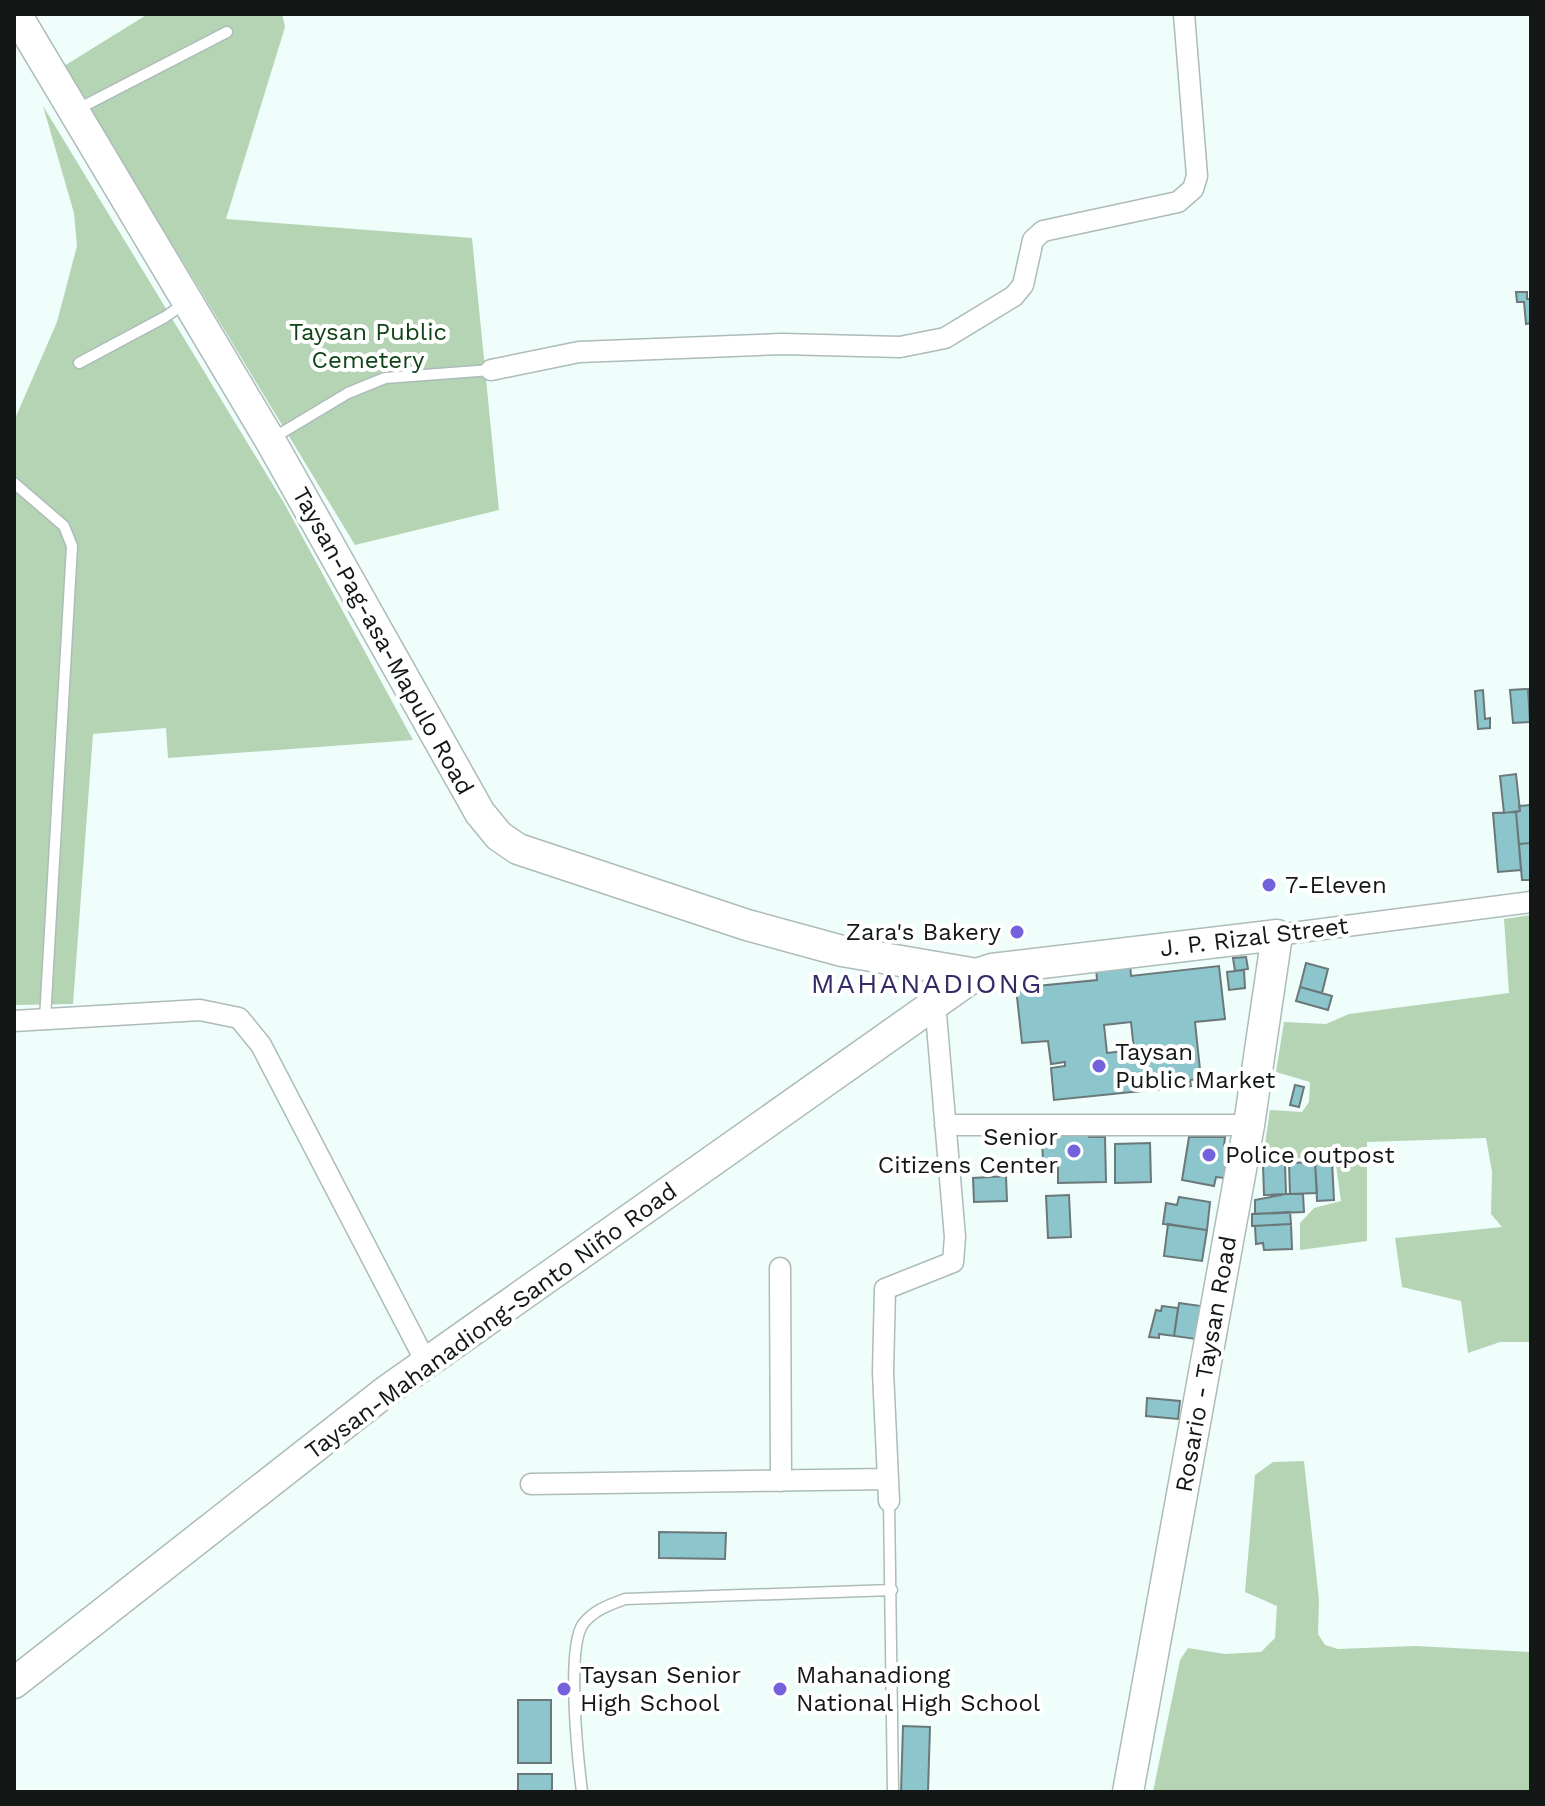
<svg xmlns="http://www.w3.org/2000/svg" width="1545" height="1806" viewBox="0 0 1545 1806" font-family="'Work Sans',sans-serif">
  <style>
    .green { fill: #b4d4b4 }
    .building { fill: #8cc5cc; stroke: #6b787a; stroke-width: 2; fill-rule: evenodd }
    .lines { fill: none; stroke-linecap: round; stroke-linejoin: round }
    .lane-casing { stroke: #adbbb9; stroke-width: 13 }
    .street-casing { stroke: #adbbb9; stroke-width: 23 }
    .secondary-casing { stroke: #adbbb9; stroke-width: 33 }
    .lane { stroke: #fff; stroke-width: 10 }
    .street { stroke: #fff; stroke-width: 20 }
    .secondary { stroke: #fff; stroke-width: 30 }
    .poi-dot { fill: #7362dc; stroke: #fff; stroke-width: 3 }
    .labels { text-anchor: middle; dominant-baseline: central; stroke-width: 8; stroke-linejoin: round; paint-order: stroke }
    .park-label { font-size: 24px; fill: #104317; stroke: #fff }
    .street-label { font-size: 24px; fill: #131817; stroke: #fff }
    .poi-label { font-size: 24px; fill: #131817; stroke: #fff; text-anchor: start }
    .quarter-label { font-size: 28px; letter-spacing: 2px; fill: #342c67; stroke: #fff }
  </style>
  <rect width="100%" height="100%" fill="#effdfb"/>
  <path class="green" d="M148,14H282L285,27L226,219L472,238L499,510L355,545L64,66Z
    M43,106L284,503L413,740L168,758L166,728L93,734L73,1004L14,1005V421L57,322L77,246L74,213Z
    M1531,915V1342H1500L1468,1353L1461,1301L1402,1287L1395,1238L1502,1227L1491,1214L1492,1172L1486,1138L1367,1142V1241L1300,1250V1223L1314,1208L1341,1201L1335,1158H1263L1270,1110L1302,1112L1309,1102L1310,1082L1276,1072L1284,1022L1326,1024L1349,1014L1509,993L1504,919Z
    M1304,1461L1319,1600L1318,1634L1325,1645L1338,1649L1415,1646L1531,1652V1792H1153L1180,1660L1188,1648L1225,1654L1261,1652L1275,1638L1277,1606L1245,1592L1255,1475L1273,1462Z"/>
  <path class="building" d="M1516,292H1527V299H1531V323L1526,324L1524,302H1517Z
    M1528,689L1530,722L1513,723L1510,690Z
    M1483,690L1485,719L1490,718V728L1478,729L1475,691Z
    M1516,774L1520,811L1504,813L1500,776Z
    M1531,805V843L1519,844L1516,812L1520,811L1519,806Z
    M1516,812L1521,870L1498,872L1493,813Z
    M1531,843V880H1522L1519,844Z
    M1246,957L1248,969L1235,971L1233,958Z
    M1306,963L1328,969L1322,993L1300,987Z
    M1130,964L1131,976L1219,966L1225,1019L1195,1022L1201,1079L1190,1080L1191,1086L1054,1100L1051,1068L1065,1066V1062L1051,1064L1048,1041L1022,1043L1016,988L1097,980L1096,968ZM1131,1022L1134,1050L1107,1053L1104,1025Z
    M1244,970L1245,988L1229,990L1227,972Z
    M1300,987L1332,996L1328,1010L1296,1001Z
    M1295,1085L1304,1087L1299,1107L1290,1105Z
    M1088,1134L1089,1137H1105L1106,1182L1058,1183V1165H1043L1042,1135Z
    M1189,1137H1225L1224,1146L1234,1147L1224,1178L1216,1177L1214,1186L1182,1180Z
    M1150,1143L1151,1182L1115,1183V1144Z
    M1332,1161L1334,1200L1317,1201L1315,1162Z
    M1315,1162L1317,1193L1290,1194L1289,1163Z
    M1285,1164L1286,1194L1264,1195L1263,1165Z
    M1006,1176L1007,1201L974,1202L973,1178Z
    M1286,1194H1303L1304,1212L1255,1214V1200Z
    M1069,1195L1071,1237L1048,1238L1046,1196Z
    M1179,1197L1210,1202L1207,1230L1163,1224L1166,1203L1177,1205Z
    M1290,1212L1291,1224L1252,1226V1214Z
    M1168,1224L1207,1230L1202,1261L1164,1256Z
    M1291,1224L1292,1249L1264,1250L1263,1243L1256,1244L1255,1226Z
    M1179,1303L1201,1306L1196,1339L1174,1336Z
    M1162,1306L1178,1308L1174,1336L1159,1334V1338L1149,1337L1156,1310L1161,1311Z
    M1147,1398L1180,1401L1178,1419L1146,1416Z
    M659,1532L726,1533L725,1559L659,1558Z
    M518,1700H551V1763H518Z
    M903,1726L930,1727L928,1792H901Z
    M518,1774H552V1792H518Z"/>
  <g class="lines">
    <defs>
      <path id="lane" d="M76,110L227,32
        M79,363L165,317L185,303
        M273,438L348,393L385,378L491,370
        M14,483L64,526L72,546L45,1019
        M889,1501L893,1792
        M582,1792C578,1760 566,1648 583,1624C594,1610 609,1605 625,1599L892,1590"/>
      <path id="street" d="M491,370L579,352L782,344L900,347L945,338L1014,296L1023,285L1033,240L1043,231L1178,202L1193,189L1197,176L1184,14
        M1277,935L1531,902
        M14,1021L200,1010L239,1018L261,1045L426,1362
        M945,1125H1249
        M780,1268L781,1481
        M531,1484L887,1479
        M889,1501L883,1372L885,1289L953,1262L955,1237L935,1002"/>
      <path id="secondary" d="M16,14L270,440L480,813L499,836L518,849L747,925L842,951L977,974
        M14,1683L385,1392L977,974L992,969L1277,935L1249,1125L1128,1792"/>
    </defs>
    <use href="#lane" class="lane-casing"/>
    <use href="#street" class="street-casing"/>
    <use href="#secondary" class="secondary-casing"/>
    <use href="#lane" class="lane"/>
    <use href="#street" class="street"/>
    <use href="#secondary" class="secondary"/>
  </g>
  <g class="poi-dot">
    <circle cx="1269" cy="885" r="8"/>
    <circle cx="1017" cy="932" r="8"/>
    <circle cx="1099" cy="1066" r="8"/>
    <circle cx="1074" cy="1151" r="8"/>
    <circle cx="1209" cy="1155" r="8"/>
    <circle cx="564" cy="1689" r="8"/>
    <circle cx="780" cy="1689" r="8"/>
  </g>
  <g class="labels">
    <g class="park-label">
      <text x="368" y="332">Taysan Public<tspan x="368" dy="28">Cemetery</tspan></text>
    </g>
    <g class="street-label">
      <text transform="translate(383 641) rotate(61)">Taysan-Pag-asa-Mapulo Road</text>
      <text transform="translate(1254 937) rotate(-7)">J. P. Rizal Street</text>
      <text transform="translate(491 1321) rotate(-36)">Taysan-Mahanadiong-Santo Niño Road</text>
      <text transform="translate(1206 1364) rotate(-80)">Rosario - Taysan Road</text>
    </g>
    <g class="poi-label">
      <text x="1285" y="885">7-Eleven</text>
      <text x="1001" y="932" text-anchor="end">Zara's Bakery</text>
      <text x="1115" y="1052">Taysan<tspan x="1115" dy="28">Public Market</tspan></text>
      <text x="1058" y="1137" text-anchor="end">Senior<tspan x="1058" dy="28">Citizens Center</tspan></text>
      <text x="1225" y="1155">Police outpost</text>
      <text x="580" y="1675">Taysan Senior<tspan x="580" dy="28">High School</tspan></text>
      <text x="796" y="1675">Mahanadiong<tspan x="796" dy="28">National High School</tspan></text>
    </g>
    <g class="quarter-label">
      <text x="927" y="983">MAHANADIONG</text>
    </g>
  </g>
  <rect width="1545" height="1806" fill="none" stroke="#131817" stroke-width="32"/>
</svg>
